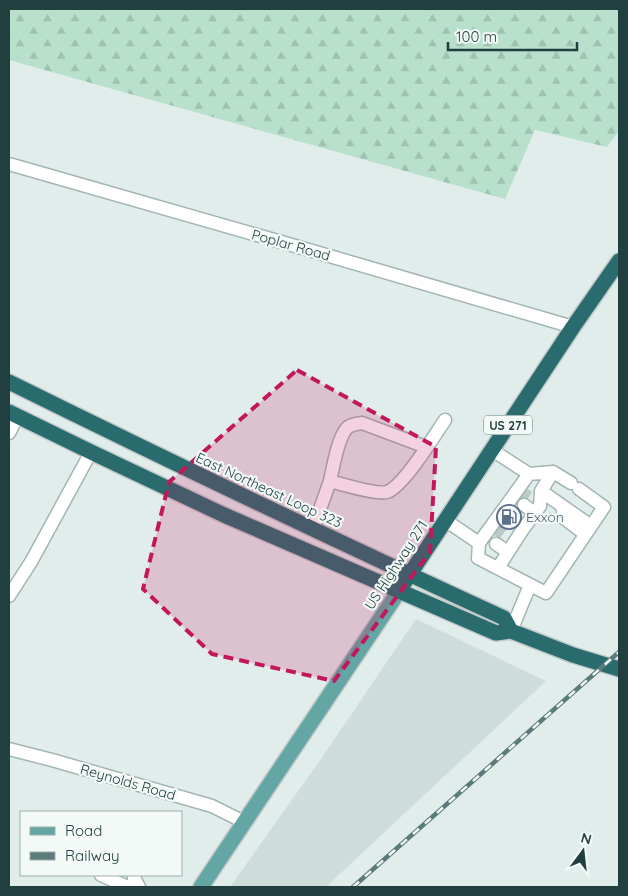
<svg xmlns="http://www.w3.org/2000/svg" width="628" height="896" viewBox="0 0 628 896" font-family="Quicksand,sans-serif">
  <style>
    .built { fill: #cfddda }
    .forest { fill: url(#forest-firs) }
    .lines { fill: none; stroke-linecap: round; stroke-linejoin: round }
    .minor-tunnel { stroke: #bacac8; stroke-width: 12; stroke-dasharray: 12 6; stroke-linecap: butt }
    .minor-casing { stroke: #a3b5b4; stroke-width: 15 }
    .major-casing { stroke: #c1c9c9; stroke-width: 18 }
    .highway-casing { stroke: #c1c9c9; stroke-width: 18 }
    .minor { stroke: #fff; stroke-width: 12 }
    .major { stroke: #63a6a4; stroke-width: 15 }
    .highway { stroke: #2a6c6e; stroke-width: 15 }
    .rail-casing { stroke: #5b7b7a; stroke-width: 4.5 }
    .rail { stroke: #f2f9f7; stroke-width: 2.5; stroke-dasharray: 8; stroke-linecap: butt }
    .marked { fill: #c2185b; fill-opacity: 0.2; stroke: #c2185b; stroke-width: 4; stroke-dasharray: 10 6; stroke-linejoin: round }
    .labels { text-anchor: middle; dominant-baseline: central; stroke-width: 4.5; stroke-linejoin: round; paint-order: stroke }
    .shield { fill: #f2f9f7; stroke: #5f7776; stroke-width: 1 }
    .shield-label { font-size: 12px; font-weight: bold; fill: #203f3e }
    .street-label { font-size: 14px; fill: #203f3e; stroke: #f2f9f7 }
    .service-label { font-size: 14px; fill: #4e5e75; stroke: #f2f9f7; text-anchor: start }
  </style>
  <defs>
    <pattern id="forest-firs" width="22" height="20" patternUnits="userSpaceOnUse" patternTransform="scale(1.25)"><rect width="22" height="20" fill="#b9e0cc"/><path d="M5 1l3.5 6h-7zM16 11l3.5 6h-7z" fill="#9fc1b0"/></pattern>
  </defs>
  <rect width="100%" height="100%" fill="#e1edeb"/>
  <path class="built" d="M416,619L546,681L326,887H230L323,756Z"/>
  <path class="forest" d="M9,9H619V131L607,147L535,130L505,199L9,60Z"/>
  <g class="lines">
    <path class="minor-tunnel" d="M521,492L529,497
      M509,509L517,515
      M502,519L510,525
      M495,528L503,534"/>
    <defs>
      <path id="minor" d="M9,164L278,241L573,327
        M9,433L18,416
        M529,474L553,472L571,483
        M330,481C333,468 338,437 347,428C351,424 356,424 362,423L426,447
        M541,491L591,526
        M524,505L535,513
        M562,506L564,518L585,534
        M445,520L479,543L529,474L492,450
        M313,529L330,481C341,484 378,495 387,492C404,486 434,436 445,420
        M479,543L478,558L546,593L604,507L579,489
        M496,544L508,552
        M498,568L521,532L540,506L541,491L553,472
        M9,596L31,562L91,452
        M511,631L530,585
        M9,749L52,760L212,806L244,822
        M101,875L128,887
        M135,875L134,878L139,887"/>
      <path id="major" d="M201,887L399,591"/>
      <path id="highway" d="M9,382C173,463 338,542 504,618L511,631
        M9,412L91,452L224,515L496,633L511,631L573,655L619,669
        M404,583L573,327L619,261"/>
    </defs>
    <use href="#minor" class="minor-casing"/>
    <use href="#major" class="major-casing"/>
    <use href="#highway" class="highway-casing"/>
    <use href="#minor" class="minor"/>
    <use href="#major" class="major"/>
    <use href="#highway" class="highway"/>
    <defs>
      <path id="rail" d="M353,887L619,652"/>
    </defs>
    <use href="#rail" class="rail-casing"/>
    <use href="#rail" class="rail"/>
  </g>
  <path class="marked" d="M297,370L436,447L430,552L334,681L212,654L143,589L169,482Z"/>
  <defs>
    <symbol id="fuel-ring" viewBox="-11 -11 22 22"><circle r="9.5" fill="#f2f9f7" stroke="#5c6f8a" stroke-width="1.5"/><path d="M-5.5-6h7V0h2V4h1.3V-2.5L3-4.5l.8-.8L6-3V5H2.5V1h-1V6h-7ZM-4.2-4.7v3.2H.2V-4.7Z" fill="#5c6f8a"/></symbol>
  </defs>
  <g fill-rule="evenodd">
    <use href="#fuel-ring" x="495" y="503" width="28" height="28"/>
  </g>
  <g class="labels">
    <rect class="shield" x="484" y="415.5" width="48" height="19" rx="4"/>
    <g class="shield-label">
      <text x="508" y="425">US 271</text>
    </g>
    <g class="street-label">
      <text transform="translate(291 245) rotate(16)">Poplar Road</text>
      <text transform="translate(269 490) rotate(25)">East Northeast Loop 323</text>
      <text transform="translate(396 565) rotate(-57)">US Highway 271</text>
      <text transform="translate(128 782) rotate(16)">Reynolds Road</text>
    </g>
    <g class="service-label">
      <text x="526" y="517">Exxon</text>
    </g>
  </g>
  <rect width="628" height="896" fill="none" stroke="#203f3e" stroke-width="20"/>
  <rect x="20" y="811" width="162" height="65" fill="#f2f9f7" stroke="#9eafad"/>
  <rect x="30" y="827" width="25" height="8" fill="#63a6a4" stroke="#9eafad"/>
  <text x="65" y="836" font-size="15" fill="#203f3e">Road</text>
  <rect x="30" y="852" width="25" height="8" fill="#5b7b7a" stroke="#9eafad"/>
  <text x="65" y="861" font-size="15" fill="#203f3e">Railway</text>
  <g transform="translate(583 851) rotate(15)" stroke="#f2f9f7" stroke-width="4" paint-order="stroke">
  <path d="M0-4L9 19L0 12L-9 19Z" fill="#203f3e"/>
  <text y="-8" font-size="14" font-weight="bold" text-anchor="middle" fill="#203f3e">N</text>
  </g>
  <path d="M448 42v8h129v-8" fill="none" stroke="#203f3e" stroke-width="2.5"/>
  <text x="456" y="42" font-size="15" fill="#203f3e" stroke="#f2f9f7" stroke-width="4" paint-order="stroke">100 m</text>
</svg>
